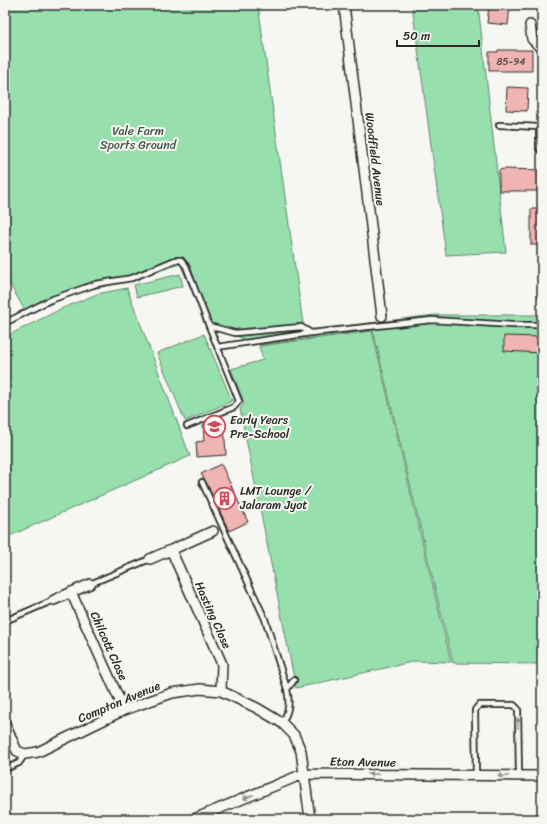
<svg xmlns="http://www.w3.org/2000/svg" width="547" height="824" viewBox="0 0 547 824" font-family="Sriracha,sans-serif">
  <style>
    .green { fill: #97e0ae; stroke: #61866c }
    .building { fill: #f0b4b2; stroke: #2b2b2b }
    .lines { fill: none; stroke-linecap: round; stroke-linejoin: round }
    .service-casing { stroke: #2b2b2b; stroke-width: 8 }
    .minor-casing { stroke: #2b2b2b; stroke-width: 12 }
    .service { stroke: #f6f6f2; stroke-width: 4.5 }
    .minor { stroke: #f6f6f2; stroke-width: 9 }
    .oneway { fill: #90908e }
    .labels { text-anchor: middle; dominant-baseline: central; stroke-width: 4; stroke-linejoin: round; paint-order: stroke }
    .number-label { font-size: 10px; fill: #5c4d4d }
    .park-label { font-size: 12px; fill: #46584c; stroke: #f6f6f2 }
    .street-label { font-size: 12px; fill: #2b2b2b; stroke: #f6f6f2 }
    .poi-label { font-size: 12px; fill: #2b2b2b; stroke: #f6f6f2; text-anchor: start }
  </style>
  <rect width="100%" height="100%" fill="#f6f6f2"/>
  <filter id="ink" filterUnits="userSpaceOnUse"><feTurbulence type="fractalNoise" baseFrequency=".025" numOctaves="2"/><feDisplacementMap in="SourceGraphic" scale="8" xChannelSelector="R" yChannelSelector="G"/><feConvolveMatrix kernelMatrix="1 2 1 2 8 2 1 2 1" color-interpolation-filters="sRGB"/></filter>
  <g filter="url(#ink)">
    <path class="green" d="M5,5H258L304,331L435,315H542V664L453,663L373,330L260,345L207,325L180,264L127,281L79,292L27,314L5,276Z
      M412,5H478L506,252L446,255Z
      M180,274L183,286L137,297L134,285Z
      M127,288L190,456L5,538V337L63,308L97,294Z
      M372,331L451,662L416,661L296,688L240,409L244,403L231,369L263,360L259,346Z
      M204,334L232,401L185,421L157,353Z"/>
    <path class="building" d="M489,5H510L508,25L487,23Z
      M498,50H532V71H489V52H498Z
      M507,87L528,88L527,111L506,110Z
      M504,169L542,170V191H499V170Z
      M531,209H542V245H531Z
      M504,336L542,337V353L504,351Z
      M224,424L226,455L197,457L196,442L204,441L203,425Z
      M221,464L248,522L229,531L205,480L201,474Z"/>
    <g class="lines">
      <defs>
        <path id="service" d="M499,125L539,127
          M539,149V127L542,124
          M541,296H542
          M5,323L50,300L96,284L132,278L175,260H181L186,266L209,326L239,401L234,407L187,426
          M209,326L235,333L301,327L311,333
          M217,347L311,333L432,320L513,325H542
          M202,482L265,619L287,689C290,703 289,711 282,723
          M90,584L150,559
          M5,621L54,600
          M287,689L294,680
          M5,769L19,763L25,754
          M476,775L475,710L479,705H514L518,709L519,776"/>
        <path id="minor" d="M344,5L382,316
          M530,25L532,39L542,49
          M213,531L171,550L222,664L221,691
          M150,559L171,550
          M71,592L124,710
          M54,600L90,584
          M5,724L17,751L25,754L38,752L124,710L172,693L200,689L221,691L257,708L282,723L294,735L301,751L310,819
          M194,819L303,774L542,776"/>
      </defs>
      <use href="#service" class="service-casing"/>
      <use href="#minor" class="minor-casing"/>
      <use href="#service" class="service"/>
      <use href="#minor" class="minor"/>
    </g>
    <defs><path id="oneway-solid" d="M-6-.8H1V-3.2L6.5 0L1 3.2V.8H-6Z"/></defs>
    <g class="oneway">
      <use href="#oneway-solid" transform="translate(518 723) rotate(-91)"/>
      <use href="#oneway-solid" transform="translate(373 774) rotate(-179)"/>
      <use href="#oneway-solid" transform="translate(503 776) rotate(-180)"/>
      <use href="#oneway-solid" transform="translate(248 797) rotate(157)"/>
    </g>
  </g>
  <defs>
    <symbol id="school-ring" viewBox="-11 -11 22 22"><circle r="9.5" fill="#f6f6f2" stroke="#d1495b" stroke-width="1.5"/><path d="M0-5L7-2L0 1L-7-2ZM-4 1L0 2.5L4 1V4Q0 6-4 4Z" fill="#d1495b"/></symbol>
    <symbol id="building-ring" viewBox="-11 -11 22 22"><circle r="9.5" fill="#f6f6f2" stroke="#d1495b" stroke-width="1.5"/><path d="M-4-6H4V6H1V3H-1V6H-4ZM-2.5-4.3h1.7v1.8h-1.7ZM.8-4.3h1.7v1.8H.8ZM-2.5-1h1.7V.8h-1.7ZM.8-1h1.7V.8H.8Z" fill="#d1495b"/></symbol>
  </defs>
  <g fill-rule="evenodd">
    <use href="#school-ring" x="202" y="414" width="25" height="25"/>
    <use href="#building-ring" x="212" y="486" width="25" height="25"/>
  </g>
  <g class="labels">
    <g class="number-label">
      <text x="511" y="62">85-94</text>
    </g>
    <g class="park-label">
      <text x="138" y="131">Vale Farm<tspan x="138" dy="14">Sports Ground</tspan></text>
    </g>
    <g class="street-label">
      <text transform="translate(375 159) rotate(83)">Woodfield Avenue</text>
      <text transform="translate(213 615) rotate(66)">Hasting Close</text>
      <text transform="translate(109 646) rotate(66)">Chilcott Close</text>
      <text transform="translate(119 702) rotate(-23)">Compton Avenue</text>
      <text transform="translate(363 762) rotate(1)">Eton Avenue</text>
    </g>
    <g class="poi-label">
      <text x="230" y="420">Early Years<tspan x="230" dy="14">Pre-School</tspan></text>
      <text x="240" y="491">LMT Lounge /<tspan x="240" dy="14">Jalaram Jyot</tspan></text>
    </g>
  </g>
  <rect width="547" height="824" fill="none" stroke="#f6f6f2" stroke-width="20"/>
  <rect x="10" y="10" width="527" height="804" fill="none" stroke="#2b2b2b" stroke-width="1.5" filter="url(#ink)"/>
  <path d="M397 40v6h82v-6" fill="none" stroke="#2b2b2b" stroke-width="2"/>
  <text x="403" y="40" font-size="12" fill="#2b2b2b" stroke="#f6f6f2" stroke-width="3" paint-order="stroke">50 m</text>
</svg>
